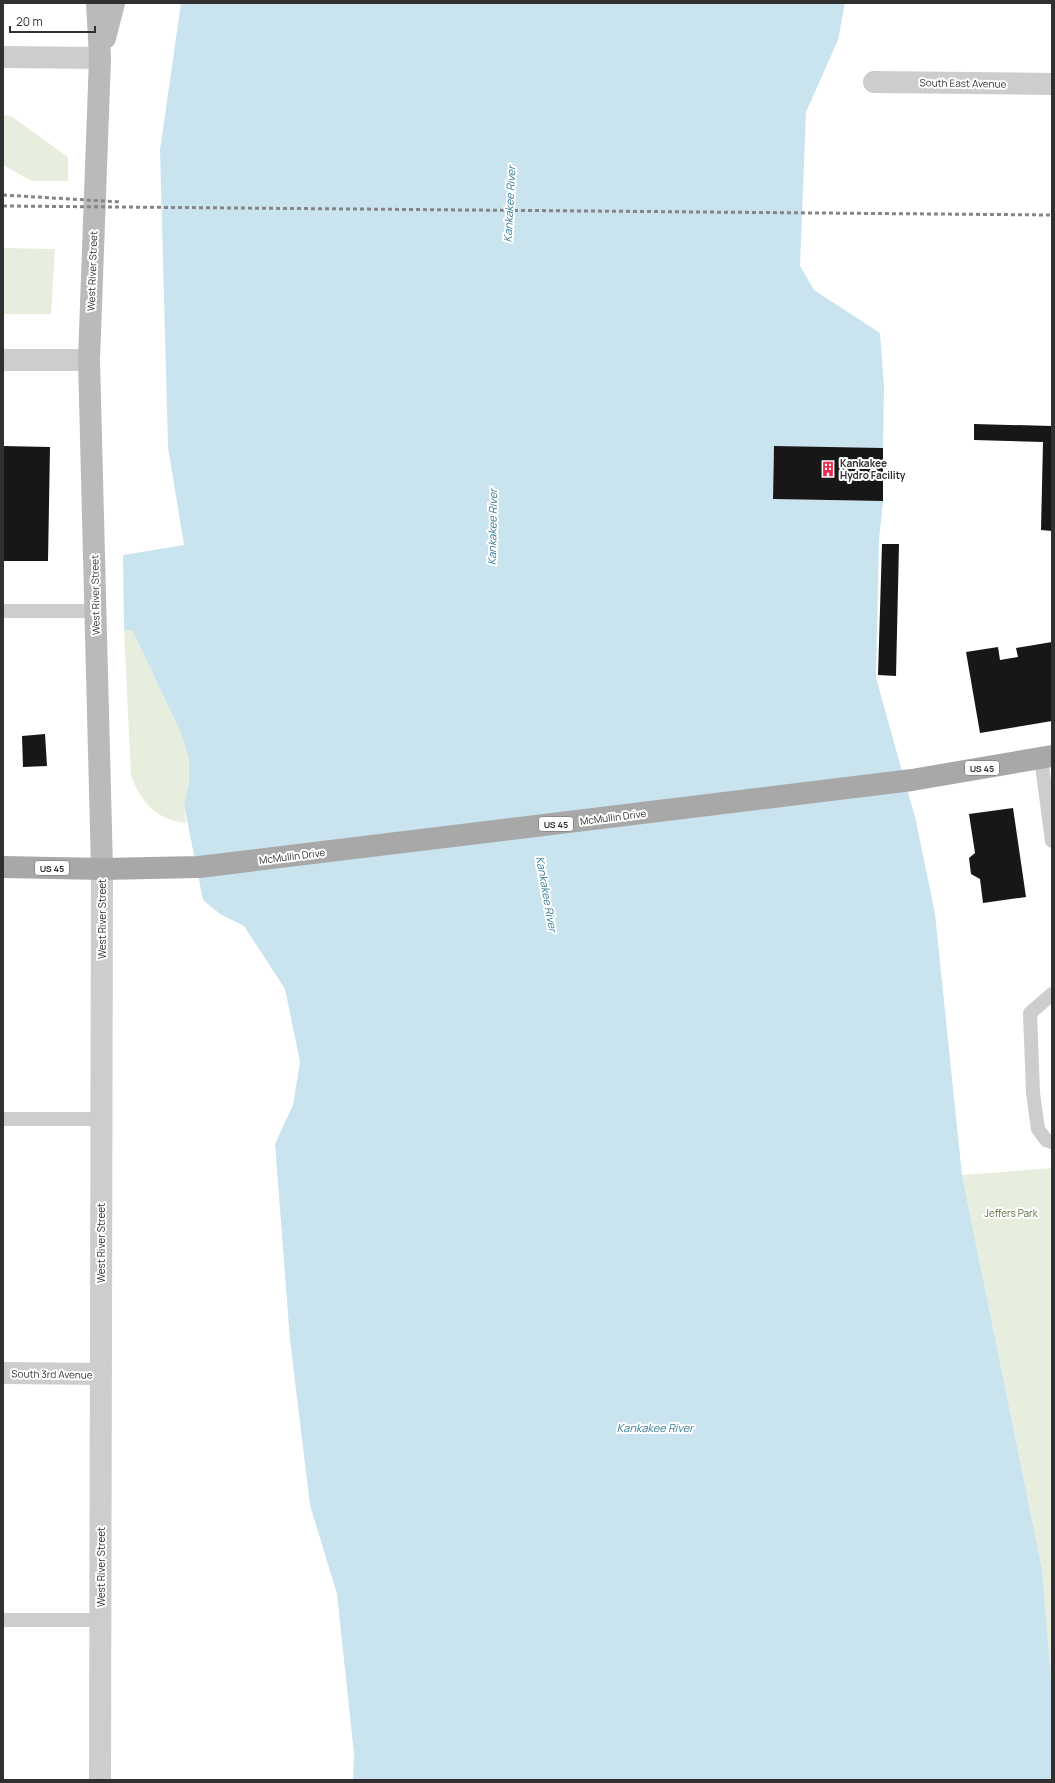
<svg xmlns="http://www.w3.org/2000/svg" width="1055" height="1783" viewBox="0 0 1055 1783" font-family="Manrope,sans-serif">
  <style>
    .green { fill: #e8eede }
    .water { fill: #c9e4ee }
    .building { fill: #171717 }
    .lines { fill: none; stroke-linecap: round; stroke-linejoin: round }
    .service { stroke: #cdcdcd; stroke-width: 14 }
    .minor { stroke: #cdcdcd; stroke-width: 22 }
    .tertiary { stroke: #cdcdcd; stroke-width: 22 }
    .secondary { stroke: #bababa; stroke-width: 22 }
    .primary { stroke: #a8a8a8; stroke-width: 22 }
    .rail { stroke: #858585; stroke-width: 3; stroke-dasharray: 4 3; stroke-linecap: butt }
    .labels { text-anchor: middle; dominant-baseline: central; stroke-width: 4; stroke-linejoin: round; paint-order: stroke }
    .shield { fill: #fff; stroke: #6e6e6e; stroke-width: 1 }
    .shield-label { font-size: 9px; font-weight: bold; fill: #303030 }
    .street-label { font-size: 10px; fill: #303030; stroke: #fff }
    .poi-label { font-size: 10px; font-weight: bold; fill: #303030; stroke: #fff; text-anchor: start }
    .park-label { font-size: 10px; fill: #586f3b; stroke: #fff }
    .water-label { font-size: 11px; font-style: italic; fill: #397d98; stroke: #fff }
  </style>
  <rect width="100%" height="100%" fill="#fff"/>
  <path class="green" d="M3,115L11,116L68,157V181H32L3,165Z
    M3,248L55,249L51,314H3Z
    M124,630H132L181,733L189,759V783L184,805L186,823C157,820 140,802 131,775Z
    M1052,1168V1690L1042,1569L962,1175Z"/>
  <path class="water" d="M181,3H845L838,40L806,112L800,266L814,290L880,333L884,387L883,448L774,447L773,499L883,501L879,540L876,678L916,821L935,914L962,1175L1042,1569L1052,1690V1780H353L354,1754L337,1594L310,1505L290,1340L275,1144L293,1105L300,1062L285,989L244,926L220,914L203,900L184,805L189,783V759L181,733L132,630H124L123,555L184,545L168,447L160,150Z"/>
  <path class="building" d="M974,424L1052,426V531L1041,530L1043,442L974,440Z
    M3,446L50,447L48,561H3Z
    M774,446L883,448V501L773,499Z
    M882,544H899L896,676L878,675Z
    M1052,642V721L980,733L966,652L998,647L1000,660L1018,657L1016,648Z
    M45,734L47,766L23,767L22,736Z
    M1013,808L1026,897L983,903L980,879L971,874L969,858L975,853L969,814Z"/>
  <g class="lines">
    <path class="service" d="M3,611H95
      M1041,758L1052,841
      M1052,994L1030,1013L1033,1093L1038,1129L1046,1140L1052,1142
      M3,1119H101
      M3,1620H101"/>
    <path class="minor" d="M3,57L100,58
      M874,82L1052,84
      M3,360H89
      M3,1373L101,1374"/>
    <path class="tertiary" d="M100,1780L102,869"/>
    <path class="secondary" d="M97,3L100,58L89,360L102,869
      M105,38L114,3"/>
    <path class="primary" d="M3,867L102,869L199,867L912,780L1052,756"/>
    <path class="rail" d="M3,195L121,202
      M3,206L1052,215"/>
  </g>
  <defs>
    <symbol id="building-bare" viewBox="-9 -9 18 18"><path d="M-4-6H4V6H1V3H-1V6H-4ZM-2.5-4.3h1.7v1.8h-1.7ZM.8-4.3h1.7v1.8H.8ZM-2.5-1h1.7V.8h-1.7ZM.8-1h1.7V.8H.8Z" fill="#ef2b4d" stroke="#fff" stroke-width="2.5" paint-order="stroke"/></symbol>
  </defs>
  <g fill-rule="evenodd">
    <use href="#building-bare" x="817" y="458" width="22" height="22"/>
  </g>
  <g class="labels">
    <g class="shield">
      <rect x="965" y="761" width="34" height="14" rx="3"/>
      <rect x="539" y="817" width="34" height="14" rx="3"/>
      <rect x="35" y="861" width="34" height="14" rx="3"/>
    </g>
    <g class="shield-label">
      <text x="982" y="768">US 45</text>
      <text x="556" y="824">US 45</text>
      <text x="52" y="868">US 45</text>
    </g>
    <g class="street-label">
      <text transform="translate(963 83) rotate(1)">South East Avenue</text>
      <text transform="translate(92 271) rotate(-88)">West River Street</text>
      <text transform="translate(95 595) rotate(-91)">West River Street</text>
      <text transform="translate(613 817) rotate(-7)">McMullin Drive</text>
      <text transform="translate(292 856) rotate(-7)">McMullin Drive</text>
      <text transform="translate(102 919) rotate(-90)">West River Street</text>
      <text transform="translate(101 1243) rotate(-90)">West River Street</text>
      <text transform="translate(52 1374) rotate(1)">South 3rd Avenue</text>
      <text transform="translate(101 1567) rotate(-90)">West River Street</text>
    </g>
    <g class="poi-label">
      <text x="840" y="463">Kankakee<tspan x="840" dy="12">Hydro Facility</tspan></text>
    </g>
    <g class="park-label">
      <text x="1011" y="1213">Jeffers Park</text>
    </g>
    <g class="water-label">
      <text transform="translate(509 204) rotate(-87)">Kankakee River</text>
      <text transform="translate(492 527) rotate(-89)">Kankakee River</text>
      <text transform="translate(547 894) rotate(80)">Kankakee River</text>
      <text x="655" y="1427">Kankakee River</text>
    </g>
  </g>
  <rect width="1055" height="1783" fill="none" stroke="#303030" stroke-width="8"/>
  <path d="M10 26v6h85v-6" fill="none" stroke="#303030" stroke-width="2"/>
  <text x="16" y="26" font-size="12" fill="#303030" stroke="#ffffff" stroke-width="3" paint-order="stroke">20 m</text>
</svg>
